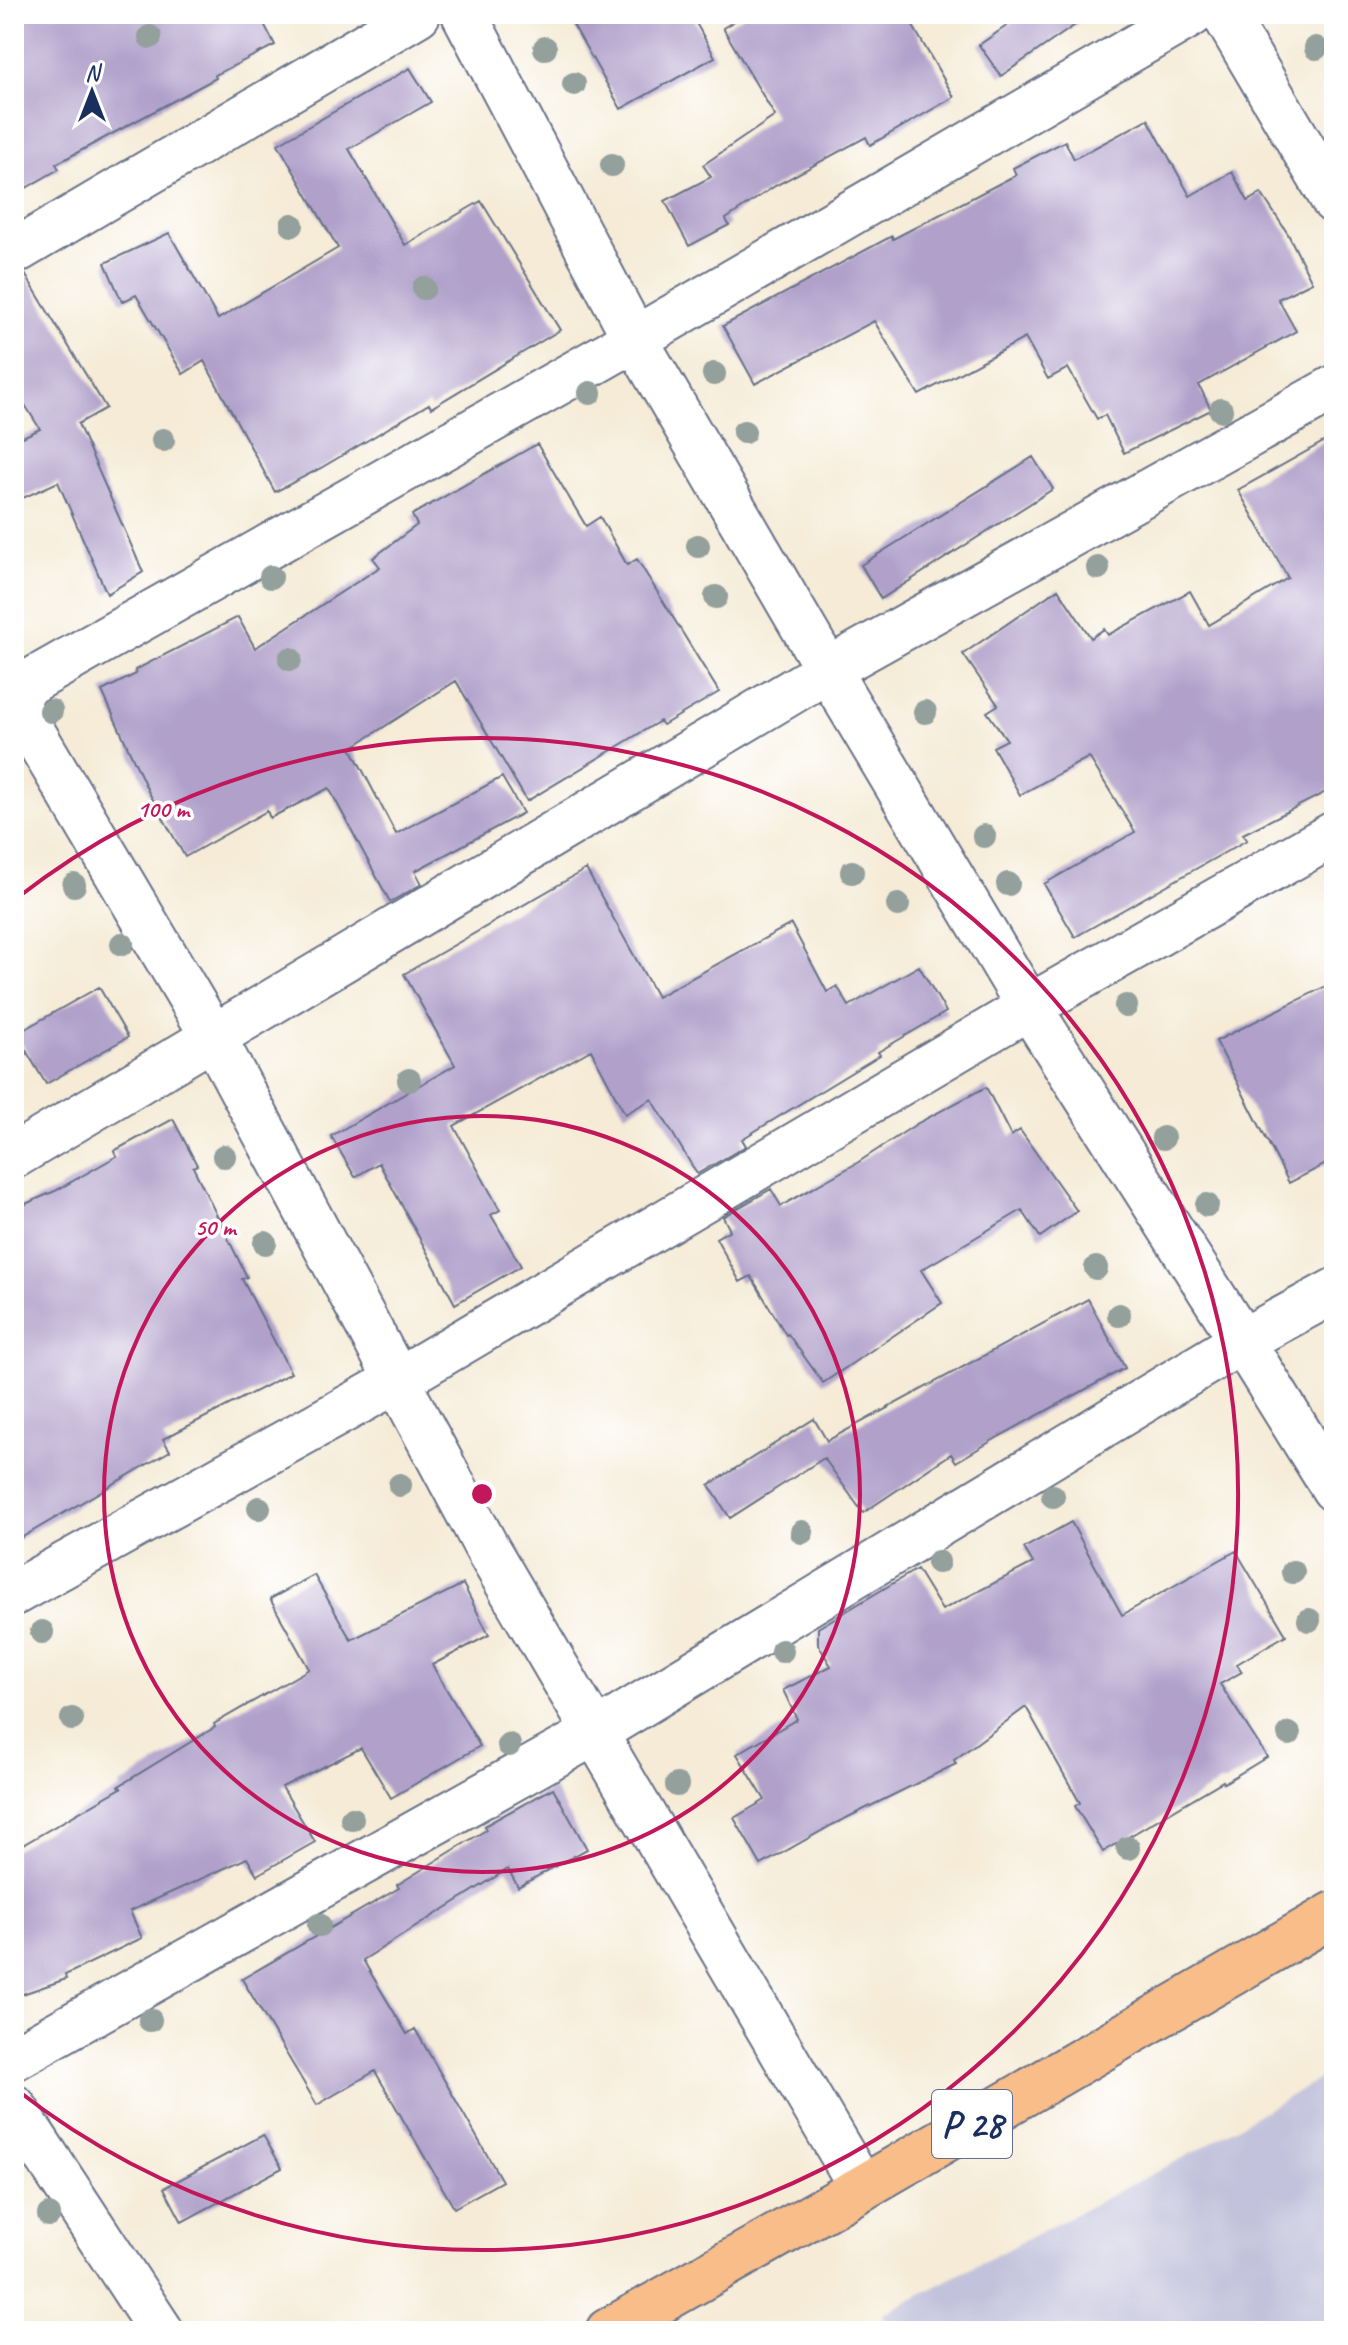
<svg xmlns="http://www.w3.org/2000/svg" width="1348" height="2345" viewBox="0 0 1348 2345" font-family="Caveat,sans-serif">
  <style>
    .industrial { fill: #c2c2dc }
    .building { fill: #b0a0ca }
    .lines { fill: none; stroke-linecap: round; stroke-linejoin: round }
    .street-casing { stroke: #677188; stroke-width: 48 }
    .primary-casing { stroke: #677188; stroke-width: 48 }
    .street { stroke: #fff; stroke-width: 44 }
    .primary { stroke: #f8bd89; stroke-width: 44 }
    .tree { fill: #93a09c }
    .ring { fill: none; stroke: #c2185b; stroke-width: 4 }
    .labels { text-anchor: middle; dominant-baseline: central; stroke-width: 7; stroke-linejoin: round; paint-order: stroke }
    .shield { fill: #fff; stroke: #5f6d8e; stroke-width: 2 }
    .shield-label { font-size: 38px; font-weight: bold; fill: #1b2f5e }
    .centre { fill: #c2185b; stroke: #fff; stroke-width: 4 }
    .ring-label { font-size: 24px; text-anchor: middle; font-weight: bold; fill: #c2185b; stroke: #fff; stroke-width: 7; stroke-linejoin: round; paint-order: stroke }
  </style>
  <rect width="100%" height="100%" fill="#fff"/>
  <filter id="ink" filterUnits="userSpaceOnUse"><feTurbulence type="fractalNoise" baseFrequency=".0125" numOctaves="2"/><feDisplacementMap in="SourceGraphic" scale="16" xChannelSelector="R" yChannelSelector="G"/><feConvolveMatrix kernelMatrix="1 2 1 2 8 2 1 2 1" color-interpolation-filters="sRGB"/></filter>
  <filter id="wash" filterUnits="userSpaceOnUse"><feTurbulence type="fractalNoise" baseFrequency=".006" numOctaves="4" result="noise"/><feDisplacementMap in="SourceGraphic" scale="32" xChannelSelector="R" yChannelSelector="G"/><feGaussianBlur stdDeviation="1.8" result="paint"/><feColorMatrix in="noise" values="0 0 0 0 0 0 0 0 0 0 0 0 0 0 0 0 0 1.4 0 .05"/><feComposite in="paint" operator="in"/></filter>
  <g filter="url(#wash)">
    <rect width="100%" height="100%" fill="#f5ebd6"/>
    <path class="industrial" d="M1334,2070V2331H889L883,2314L1200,2149Z"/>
    <g id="blocks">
      <path class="building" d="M14,14H259L275,45L215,75L216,78L56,164L59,169L14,195Z
        M567,14H691L715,57L621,109Z
        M746,14H906L954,97L870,145L866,137L775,186L726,219L729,225L689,246L665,201L711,177L703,165L775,116L723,28Z
        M1024,14H1091L1001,76L979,45Z
        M410,68L431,102L349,149L405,245L481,201L560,330L431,408L429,404L321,468L275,492L204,361L183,374L136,295L122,302L105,263L169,233L218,319L338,248L278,144Z
        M1148,119L1190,196L1232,172L1248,201L1261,193L1288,234L1312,282L1278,299L1296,331L1199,385L1211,410L1124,453L1105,415L1097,419L1068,368L1048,379L1025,338L919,395L874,321L755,384L723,326L892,236L893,239L1016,175L1013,168L1065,141L1074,159Z
        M25,274L106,408L78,424L143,572L107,594L58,482L14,502V441L40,429L14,387V277Z
        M1334,436V788L1243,834L1247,840L1075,937L1044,884L1135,832L1089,757L1020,795L993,747L1007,740L987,712L998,705L963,654L1058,589L1091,638L1104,629L1108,635L1190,591L1209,625L1288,578L1238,490Z
        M537,444L586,526L600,517L627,565L637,559L719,692L663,725L660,721L527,801L456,681L351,748L396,834L502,777L523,813L415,871L422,884L390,902L329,788L270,818L267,811L185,857L148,791L102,691L136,674L135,670L238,617L255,648L380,567L373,558L417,525L412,515Z
        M1033,457L1053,489L881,599L861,565Z
        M586,869L657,997L791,924L827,992L837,986L849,1006L919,966L946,1012L878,1052L880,1055L742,1139L746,1146L697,1174L652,1099L625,1114L591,1050L454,1126L500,1210L491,1215L521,1266L455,1304L379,1163L355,1177L331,1136L455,1065L404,974Z
        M1334,982V1160L1289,1183L1216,1041Z
        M99,987L128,1037L46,1084L16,1034Z
        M986,1087L1011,1136L1020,1130L1077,1211L1040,1237L1022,1210L921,1270L942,1303L823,1383L788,1334L786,1335L751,1276L740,1282L716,1238L730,1230L723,1217L771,1189L781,1206L857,1163L918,1123Z
        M173,1119L197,1165L193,1167L247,1277L242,1279L291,1373L163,1439L170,1451L14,1542V1209L55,1191L117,1156L114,1151Z
        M1088,1299L1125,1368L1000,1436L956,1462L951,1454L863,1513L824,1458L730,1518L709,1485L814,1419L827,1441Z
        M1071,1522L1122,1615L1236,1551L1286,1635L1237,1664L1242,1672L1220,1684L1267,1757L1224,1783L1223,1781L1103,1852L1075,1806L1080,1803L1026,1707L954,1760L956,1764L832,1825L761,1865L734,1818L765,1800L737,1754L797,1719L783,1690L831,1666L818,1644V1628L917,1569L942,1610L1033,1563L1024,1548Z
        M314,1575L351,1640L463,1584L489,1635L432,1665L480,1746L391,1798L361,1748L282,1787L315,1842L257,1875L247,1858L130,1911L142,1938L65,1975L66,1979L14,1997V1850L121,1788L119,1786L215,1727L214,1724L309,1669L270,1599Z
        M553,1788L587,1849L518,1887L508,1869L363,1960L407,2034L415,2029L502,2181L454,2208L375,2071L317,2105L242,1979L399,1888L397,1885L486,1830L484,1826Z
        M263,2135L282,2168L182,2222L164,2188Z"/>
    </g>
  </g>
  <g filter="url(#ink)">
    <use href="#blocks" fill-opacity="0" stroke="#677188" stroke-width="2"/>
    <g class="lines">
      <defs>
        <path id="street" d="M464,14L635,339L828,670L1029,1007L1242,1341L1334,1489
          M1224,14L1334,201
          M14,252L418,14
          M14,691L635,339L1192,14
          M14,700L214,1038L489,1552L862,2188
          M14,1156L828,670L1334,388
          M14,1593L398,1380L1029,1007L1334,834
          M14,2058L596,1732L1242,1341L1334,1291
          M14,2107L161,2331"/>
        <path id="primary" d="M608,2331L862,2188L1334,1914"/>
      </defs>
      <use href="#street" class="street-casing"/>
      <use href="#primary" class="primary-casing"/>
      <use href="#street" class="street"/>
      <use href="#primary" class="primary"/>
    </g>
    <g class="tree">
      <circle cx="150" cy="37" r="12"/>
      <circle cx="545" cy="48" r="12"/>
      <circle cx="1316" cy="48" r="12"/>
      <circle cx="574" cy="84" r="12"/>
      <circle cx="612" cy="165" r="12"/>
      <circle cx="292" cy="225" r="12"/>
      <circle cx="424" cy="288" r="12"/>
      <circle cx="714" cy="374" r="12"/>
      <circle cx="590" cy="393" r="12"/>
      <circle cx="1221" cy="410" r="12"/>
      <circle cx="744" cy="432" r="12"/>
      <circle cx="163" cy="440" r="12"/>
      <circle cx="698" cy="546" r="12"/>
      <circle cx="1098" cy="568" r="12"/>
      <circle cx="271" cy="577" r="12"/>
      <circle cx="716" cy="597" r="12"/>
      <circle cx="290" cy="659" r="12"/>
      <circle cx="51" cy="711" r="12"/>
      <circle cx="925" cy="712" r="12"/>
      <circle cx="984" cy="836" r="12"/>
      <circle cx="852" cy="872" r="12"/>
      <circle cx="1008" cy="884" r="12"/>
      <circle cx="74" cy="885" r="12"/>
      <circle cx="898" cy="905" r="12"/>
      <circle cx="122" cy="944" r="12"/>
      <circle cx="1126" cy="1006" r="12"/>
      <circle cx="409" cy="1080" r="12"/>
      <circle cx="1163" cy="1138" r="12"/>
      <circle cx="224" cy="1156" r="12"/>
      <circle cx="1207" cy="1205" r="12"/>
      <circle cx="265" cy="1243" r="12"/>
      <circle cx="1096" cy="1268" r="12"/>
      <circle cx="1119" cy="1315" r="12"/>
      <circle cx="400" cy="1485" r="12"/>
      <circle cx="1053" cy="1496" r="12"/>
      <circle cx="259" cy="1508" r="12"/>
      <circle cx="802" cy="1532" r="12"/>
      <circle cx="938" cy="1562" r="12"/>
      <circle cx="1293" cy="1572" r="12"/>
      <circle cx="1309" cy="1620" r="12"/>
      <circle cx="42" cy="1632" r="12"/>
      <circle cx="782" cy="1651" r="12"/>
      <circle cx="72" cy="1719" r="12"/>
      <circle cx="1289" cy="1734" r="12"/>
      <circle cx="509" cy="1745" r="12"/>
      <circle cx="677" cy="1785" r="12"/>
      <circle cx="352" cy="1819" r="12"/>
      <circle cx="1128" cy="1848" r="12"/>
      <circle cx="319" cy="1925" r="12"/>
      <circle cx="150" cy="2020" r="12"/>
      <circle cx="49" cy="2215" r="12"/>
    </g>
  </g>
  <g class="ring">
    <circle cx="482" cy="1494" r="378"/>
    <path d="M17 898A756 756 0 1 1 17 2090"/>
  </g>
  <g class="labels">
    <rect class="shield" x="932" y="2090" width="80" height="68" rx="6"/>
    <g class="shield-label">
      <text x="972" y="2124">P 28</text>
    </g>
  </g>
  <circle cx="482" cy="1494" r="12" class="centre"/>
  <g class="ring-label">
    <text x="163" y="817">100 m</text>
    <text x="215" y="1235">50 m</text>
  </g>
  <rect width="1348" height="2345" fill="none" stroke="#fff" stroke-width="48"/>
  <g transform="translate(92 92)" stroke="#ffffff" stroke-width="6" paint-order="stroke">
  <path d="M0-6L14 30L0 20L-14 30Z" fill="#1b2f5e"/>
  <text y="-12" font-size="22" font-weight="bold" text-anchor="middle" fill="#1b2f5e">N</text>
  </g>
</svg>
